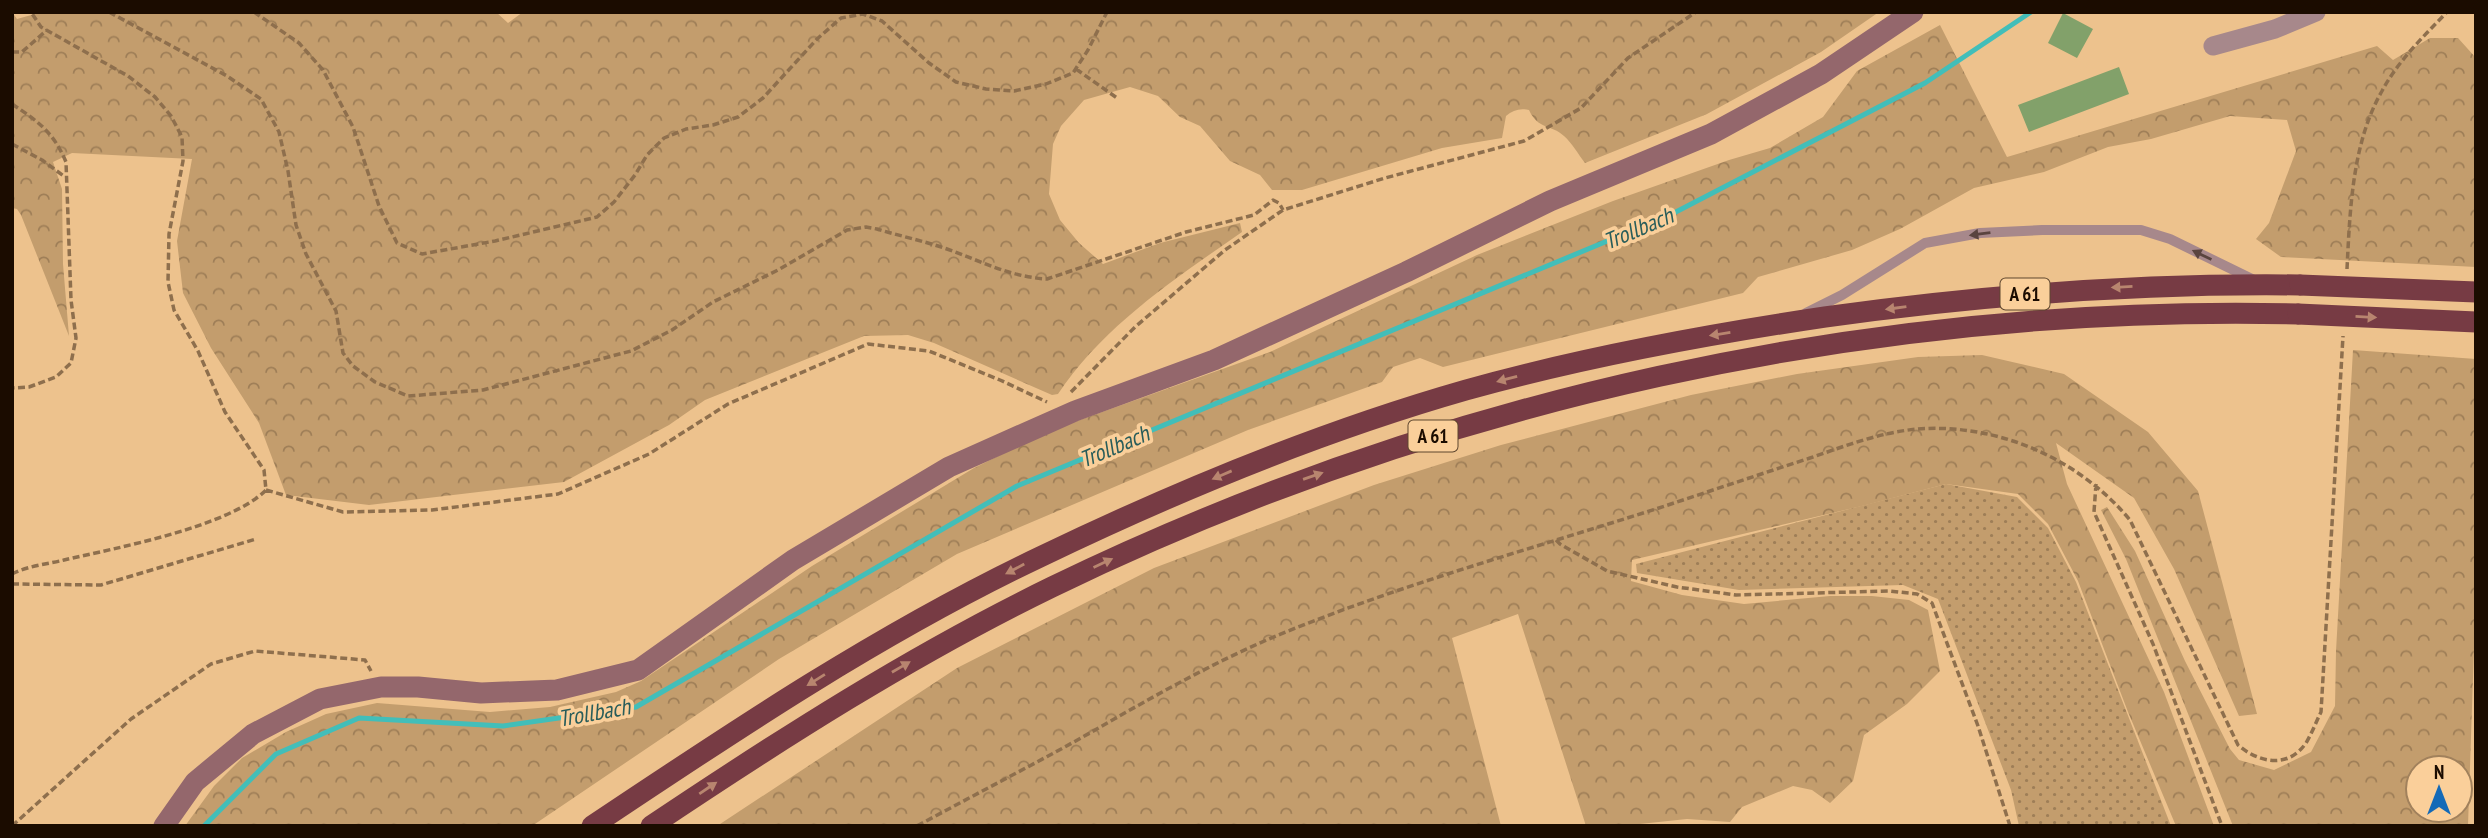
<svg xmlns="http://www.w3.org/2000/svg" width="2488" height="838" viewBox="0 0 2488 838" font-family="'PT Sans Narrow',sans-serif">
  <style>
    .grass { fill: url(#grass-dots) }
    .forest { fill: url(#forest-crowns); fill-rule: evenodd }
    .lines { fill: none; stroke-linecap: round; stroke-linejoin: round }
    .stream { stroke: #42beb9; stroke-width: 5 }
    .building { fill: #82a16a }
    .path { stroke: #8e6f4d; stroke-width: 3.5; stroke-dasharray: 7 3.5; stroke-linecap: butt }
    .lane { stroke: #a7888b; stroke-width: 10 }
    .street { stroke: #a7888b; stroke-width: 19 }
    .secondary { stroke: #94676c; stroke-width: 21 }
    .highway { stroke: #773b44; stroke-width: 21 }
    .highway-bridge { stroke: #773b44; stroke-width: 21 }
    .oneway { fill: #5a443f }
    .oneway2 { fill: #b8856f }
    .labels { text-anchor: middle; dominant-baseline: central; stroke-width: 7; stroke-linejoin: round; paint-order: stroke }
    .shield { fill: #facf9a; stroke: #5e462e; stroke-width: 2 }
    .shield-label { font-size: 19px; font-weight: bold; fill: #1b0c00 }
    .water-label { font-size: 23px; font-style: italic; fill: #295d5a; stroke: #facf9a }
  </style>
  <defs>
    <pattern id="grass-dots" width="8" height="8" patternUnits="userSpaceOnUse" patternTransform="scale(1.75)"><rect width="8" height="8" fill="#c39d6d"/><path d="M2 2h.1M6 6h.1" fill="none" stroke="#9e7e57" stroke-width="1.8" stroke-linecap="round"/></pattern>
    <pattern id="forest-crowns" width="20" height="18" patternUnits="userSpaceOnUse" patternTransform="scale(1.75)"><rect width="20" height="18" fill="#c39d6d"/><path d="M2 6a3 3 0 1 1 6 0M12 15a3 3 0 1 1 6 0" fill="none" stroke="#9e7e57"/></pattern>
  </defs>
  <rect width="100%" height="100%" fill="#edc28d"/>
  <path class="grass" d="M1946,484L2017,497L2048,528L2076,582L2171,826H2019L2011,790L1938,599L1903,585L1739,590L1637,573L1636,564Z"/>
  <path class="forest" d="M12,12L17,19L42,12H496L508,23L523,12H1879L1821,52L1707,114L1585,163C1578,154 1572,143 1564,136C1551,124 1538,130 1529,110C1520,108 1513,110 1506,116L1502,138L1442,148L1302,190H1272L1260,175L1230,161L1200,126L1180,117L1158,96L1130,87L1084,100L1061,126L1053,144L1049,194L1060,220L1079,243L1103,264L1160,243L1240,223L1242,232C1176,278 1103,326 1058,394L1052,395L934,343L908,335L864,336L705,400L669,425L564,482L369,505L286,495L259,423L211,348L183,293L177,241L192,159L72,153L53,162L62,189L63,264L69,336L21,215L17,209L12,208Z
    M1940,25L2007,157L2377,46L2393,60L2430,38H2458L2476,58V267L2281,257L2256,239L2269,223L2296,151L2287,120L2230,116L2151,139L2108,147L2044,172L1974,188L1900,229L1852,250L1758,277L1743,293L1443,367L1420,358L1393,367L1382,382L1248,430L957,554L779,659L532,826H185L214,786L242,758L286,732L326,714L377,703L490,712L550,707L616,692L641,681L812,566L974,468L1049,431L1270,352L1477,255L1613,201L1729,160L1770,148L1823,117L1857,71Z
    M2353,350L2476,359V589L2468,826H2233L2126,559L2101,510L2107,507L2135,551L2185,661L2230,749L2239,760L2274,770L2311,752L2335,706L2336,651ZM2418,768H2460V810H2418Z
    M1982,355L2064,374L2148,432L2198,491L2257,714L2239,716L2174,569L2134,498L2056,443L2067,484L2164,692L2214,826H2176L2128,712L2078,581L2048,524L2018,494L1946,484L1862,506L1632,560L1631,581L1682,595L1744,604L1830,596H1872L1909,600L1928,610L1940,671L1907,704L1864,735L1853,781L1830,803L1812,790L1793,786L1742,807L1730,822L1687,819L1621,826H1586L1518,614L1452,638L1501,826H717L957,668L1154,568L1374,485L1501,445L1691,395L1797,374L1918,357Z"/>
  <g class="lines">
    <path class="stream" d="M204,826L276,754L359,718L503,726L636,707L1017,486L1670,215L1925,83L2031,12"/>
  </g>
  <path class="building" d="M2063,13L2093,29L2077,58L2048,43Z
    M2119,67L2129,94L2029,132L2018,105Z"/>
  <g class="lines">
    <path class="path" d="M109,12L227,76L261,99L279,132L288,171L296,225L306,254L336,311L343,353L353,366L375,382L408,396L483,390L631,351L672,330L713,302L778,270L847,230L866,227L877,229C900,236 924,241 947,249C981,261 1010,277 1047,279L1186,232L1254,215L1273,200L1279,203L1283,210
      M254,12L299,43L323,70L353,127L379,206L397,243L422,254L495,241L597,217L614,202L635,175L647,155L664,138L686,129L713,125L738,117L763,98L817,39L841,18L863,14L882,21L929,63L956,82L986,89L1014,91L1046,84L1073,73L1088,50L1107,12
      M12,52H22L47,30
      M1076,69L1117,98
      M12,104C38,121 54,133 66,162L71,300L76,338L71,363L56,377L29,387L12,388
      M12,144L42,160L65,177
      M2347,269C2350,210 2352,143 2382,91C2398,61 2423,37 2447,12
      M1071,392L1135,327L1225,250L1283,210L1385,178L1524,141L1581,108L1628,58L1696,12
      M2096,484L2094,512L2153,644L2222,826
      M266,490L343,512L432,510L558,494L649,454L728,404L868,344L929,351L1000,380L1047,402
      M1556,540L1560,544L1607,571L1677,587L1736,595L1890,591L1917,594L1932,603L1978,726L2010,826
      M12,574C27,566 48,564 64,560C116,548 229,527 266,490L264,470L225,412L198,351L174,310L168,282L169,234L183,161L182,137L171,116L155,97L128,76L41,27L31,12
      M12,584L101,585L256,539
      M12,826L131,719L211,664L255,651L365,660L371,671
      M917,826C972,796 1027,768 1081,738C1142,703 1204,667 1269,639C1397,585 1532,549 1665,506C1713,490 1761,474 1810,458C1845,446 1881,432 1918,429C1998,423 2079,459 2130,520L2238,745C2259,763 2288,769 2306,743C2312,733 2316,722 2321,712L2343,336"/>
    <path class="lane" d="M1806,313L1842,295L1925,243L1980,233L2042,230H2141L2170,239L2254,280"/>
    <path class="street" d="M2213,46L2275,29L2316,12"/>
    <path class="secondary" d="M164,826L195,782L253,734L320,699L381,687H418L481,693L557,690L638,670L793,560L949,467L1075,411L1214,360L1406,272L1550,201L1711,134L1821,74L1913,12"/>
    <path class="highway" d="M592,826C737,729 882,632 1040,557C1177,491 1319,432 1466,390C1584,357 1704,335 1825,317C1983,295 2141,283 2300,285
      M651,826C781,739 912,655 1052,587C1439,399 1869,304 2298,314"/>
    <path class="highway-bridge" d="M2300,285L2476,292
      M2298,314L2476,322"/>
  </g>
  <defs><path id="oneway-solid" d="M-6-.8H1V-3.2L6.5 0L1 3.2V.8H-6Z" transform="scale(1.75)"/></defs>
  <g class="oneway">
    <use href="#oneway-solid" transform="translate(1980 234) rotate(173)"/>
    <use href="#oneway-solid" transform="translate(2202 255) rotate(-154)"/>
  </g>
  <g class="oneway2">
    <use href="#oneway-solid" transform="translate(2122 287) rotate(177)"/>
    <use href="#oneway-solid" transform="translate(1896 308) rotate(172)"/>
    <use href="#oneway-solid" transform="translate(2366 317) rotate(3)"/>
    <use href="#oneway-solid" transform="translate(1720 334) rotate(171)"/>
    <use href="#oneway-solid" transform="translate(1507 379) rotate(165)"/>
    <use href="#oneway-solid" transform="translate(1222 475) rotate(157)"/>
    <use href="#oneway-solid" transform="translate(1313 476) rotate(-19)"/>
    <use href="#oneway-solid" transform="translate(1103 563) rotate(-25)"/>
    <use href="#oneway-solid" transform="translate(1015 569) rotate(152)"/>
    <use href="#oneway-solid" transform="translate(901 667) rotate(-30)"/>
    <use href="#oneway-solid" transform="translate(816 680) rotate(148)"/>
    <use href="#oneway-solid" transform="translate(708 788) rotate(-34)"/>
  </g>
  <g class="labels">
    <g class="shield">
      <rect x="2000.5" y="278.5" width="49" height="31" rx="5"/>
      <rect x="1408.5" y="420.5" width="49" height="31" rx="5"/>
    </g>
    <g class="shield-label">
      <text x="2025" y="294">A 61</text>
      <text x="1433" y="436">A 61</text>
    </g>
    <g class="water-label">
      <text transform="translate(1638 228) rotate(-23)">Trollbach</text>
      <text transform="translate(1114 446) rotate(-23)">Trollbach</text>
      <text transform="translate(594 712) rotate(-10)">Trollbach</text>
    </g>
  </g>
  <rect width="2488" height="838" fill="none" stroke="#1b0c00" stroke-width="28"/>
  <g transform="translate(2439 789)"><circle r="33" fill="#facf9a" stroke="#a1815c" stroke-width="2"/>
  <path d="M0-5L12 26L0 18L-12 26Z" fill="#146ab7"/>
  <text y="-10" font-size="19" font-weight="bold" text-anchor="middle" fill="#1b0c00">N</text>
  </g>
</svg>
